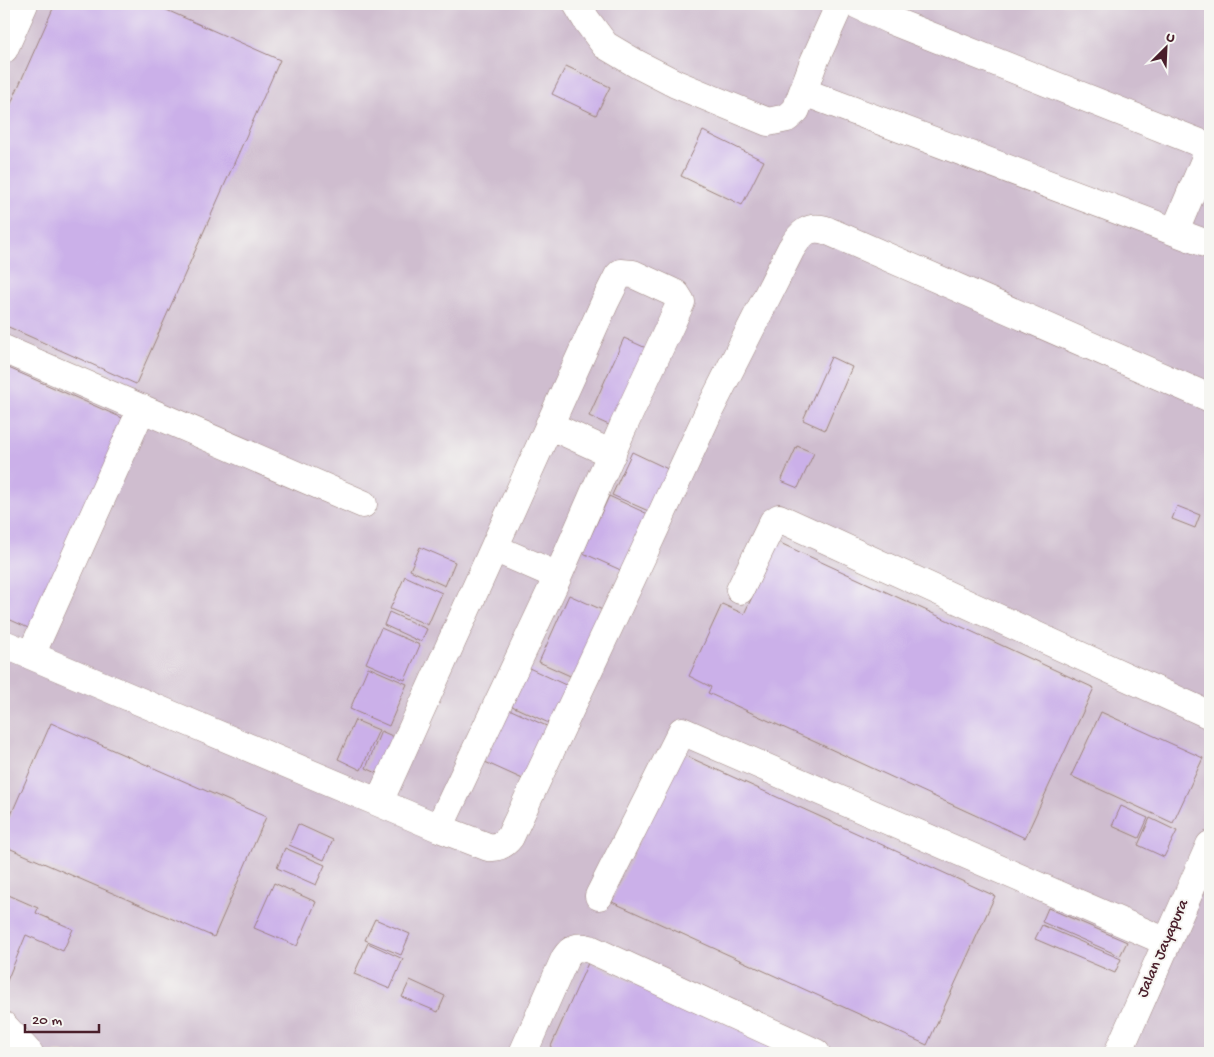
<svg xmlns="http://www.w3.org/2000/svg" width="1214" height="1057" viewBox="0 0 1214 1057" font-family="'Gochi Hand',sans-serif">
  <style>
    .industrial { fill: #cfbdcf }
    .building { fill: #cbb0e9 }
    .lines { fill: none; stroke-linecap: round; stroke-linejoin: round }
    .minor-casing { stroke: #9c827c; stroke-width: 29 }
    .minor { stroke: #fff; stroke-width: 28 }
    .labels { text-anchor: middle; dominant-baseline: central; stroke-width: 4; stroke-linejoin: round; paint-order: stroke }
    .street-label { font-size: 16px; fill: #4a1f2b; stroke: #f6f6f2 }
  </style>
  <rect width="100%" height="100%" fill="#f6f6f2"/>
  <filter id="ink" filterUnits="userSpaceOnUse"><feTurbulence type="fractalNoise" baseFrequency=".02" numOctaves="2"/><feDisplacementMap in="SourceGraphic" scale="10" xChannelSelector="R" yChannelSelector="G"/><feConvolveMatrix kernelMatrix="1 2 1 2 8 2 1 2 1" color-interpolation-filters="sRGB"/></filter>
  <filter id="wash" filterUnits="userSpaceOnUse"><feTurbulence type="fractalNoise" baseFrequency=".0096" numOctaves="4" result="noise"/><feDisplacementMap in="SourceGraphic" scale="20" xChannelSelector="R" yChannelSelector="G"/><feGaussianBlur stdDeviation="1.12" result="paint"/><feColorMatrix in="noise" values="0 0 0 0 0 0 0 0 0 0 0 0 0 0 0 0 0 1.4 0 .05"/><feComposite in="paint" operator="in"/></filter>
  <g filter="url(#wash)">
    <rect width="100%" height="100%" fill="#efe6ce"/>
    <path class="industrial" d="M4,4H1210V1053H4Z"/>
    <g id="blocks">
      <path class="building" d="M55,4H153L280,60L136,384L4,325V119Z
        M566,66L610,87L596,115L552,94Z
        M703,131L764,161L742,205L681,176Z
        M624,338L646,348L611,426L589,416Z
        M831,357L852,367L825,430L803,420Z
        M4,366L127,420L35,631L4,617Z
        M797,446L814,453L798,488L781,481Z
        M632,452L672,471L653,513L612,495Z
        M609,496L650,515L625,572L583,553Z
        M1177,506L1200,515L1195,528L1172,519Z
        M778,542L1094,688L1025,838L708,693L711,687L689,676L722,604L744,614Z
        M420,547L455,562L445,586L410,570Z
        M405,576L442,593L428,625L390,609Z
        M569,595L607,612L577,679L539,662Z
        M389,612L427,629L421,642L384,625Z
        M381,628L420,645L405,680L366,663Z
        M368,667L407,684L389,726L350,709Z
        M529,668L570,687L553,725L512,706Z
        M509,709L551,728L527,781L485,762Z
        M1101,712L1203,758L1173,823L1071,776Z
        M355,720L379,730L361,770L338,759Z
        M51,723L266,817L214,937L4,846V831Z
        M381,731L399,739L383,776L366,768Z
        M680,753L995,896L927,1045L612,902Z
        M1121,806L1148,818L1139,838L1112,826Z
        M1150,818L1177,831L1164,857L1138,845Z
        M298,824L333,840L324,860L289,845Z
        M285,848L325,865L316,885L277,868Z
        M274,883L316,902L297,946L254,928Z
        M4,893L38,908L36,913L73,929L63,951L26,935L4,988Z
        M1048,908L1127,942L1120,956L1042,922Z
        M375,919L410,934L401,955L365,940Z
        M1042,925L1121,959L1115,973L1035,939Z
        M368,943L403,959L390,989L354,974Z
        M588,963L792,1053H548Z
        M410,980L445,996L438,1012L402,997Z"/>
    </g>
  </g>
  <g filter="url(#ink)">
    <use href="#blocks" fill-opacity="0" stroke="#9c827c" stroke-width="1"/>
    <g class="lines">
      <defs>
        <path id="minor" d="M577,4L587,21L605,45L637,64L676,84L768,122L787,118L796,110L813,64L840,4
          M856,4L890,20L1210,147
          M4,49L24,4
          M804,92L1210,245
          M1175,231L1210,148
          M621,273L633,274L676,294L681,302L623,427L558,576L494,548L605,302L618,276Z
          M4,349L363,504
          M549,425L612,454
          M740,590L773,522L779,518L1210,715
          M4,644L439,828L488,847C498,848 504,845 510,837L645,550L710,409L791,249C801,233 809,224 828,231L1210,398
          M31,655L142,408
          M379,802L494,548
          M439,828L558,576
          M599,896L682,731L1167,942
          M4,1026L29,1053
          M523,1053L565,958C572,947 578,946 590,949L816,1053
          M1118,1053L1210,845"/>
      </defs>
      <use href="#minor" class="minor-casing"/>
      <use href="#minor" class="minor"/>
    </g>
  </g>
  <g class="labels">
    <g class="street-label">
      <text transform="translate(1164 949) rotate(-66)">Jalan Jayapura</text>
    </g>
  </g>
  <rect width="1214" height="1057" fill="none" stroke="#f6f6f2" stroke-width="20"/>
  <g transform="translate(1166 48) rotate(24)" stroke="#f6f6f2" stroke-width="4" paint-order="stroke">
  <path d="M0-4L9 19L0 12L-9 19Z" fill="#4a1f2b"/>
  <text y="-8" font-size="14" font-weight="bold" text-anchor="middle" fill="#4a1f2b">U</text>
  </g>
  <path d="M25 1024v8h74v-8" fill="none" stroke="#4a1f2b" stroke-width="2.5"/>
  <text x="32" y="1024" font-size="15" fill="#4a1f2b" stroke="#f6f6f2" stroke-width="4" paint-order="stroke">20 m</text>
</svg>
